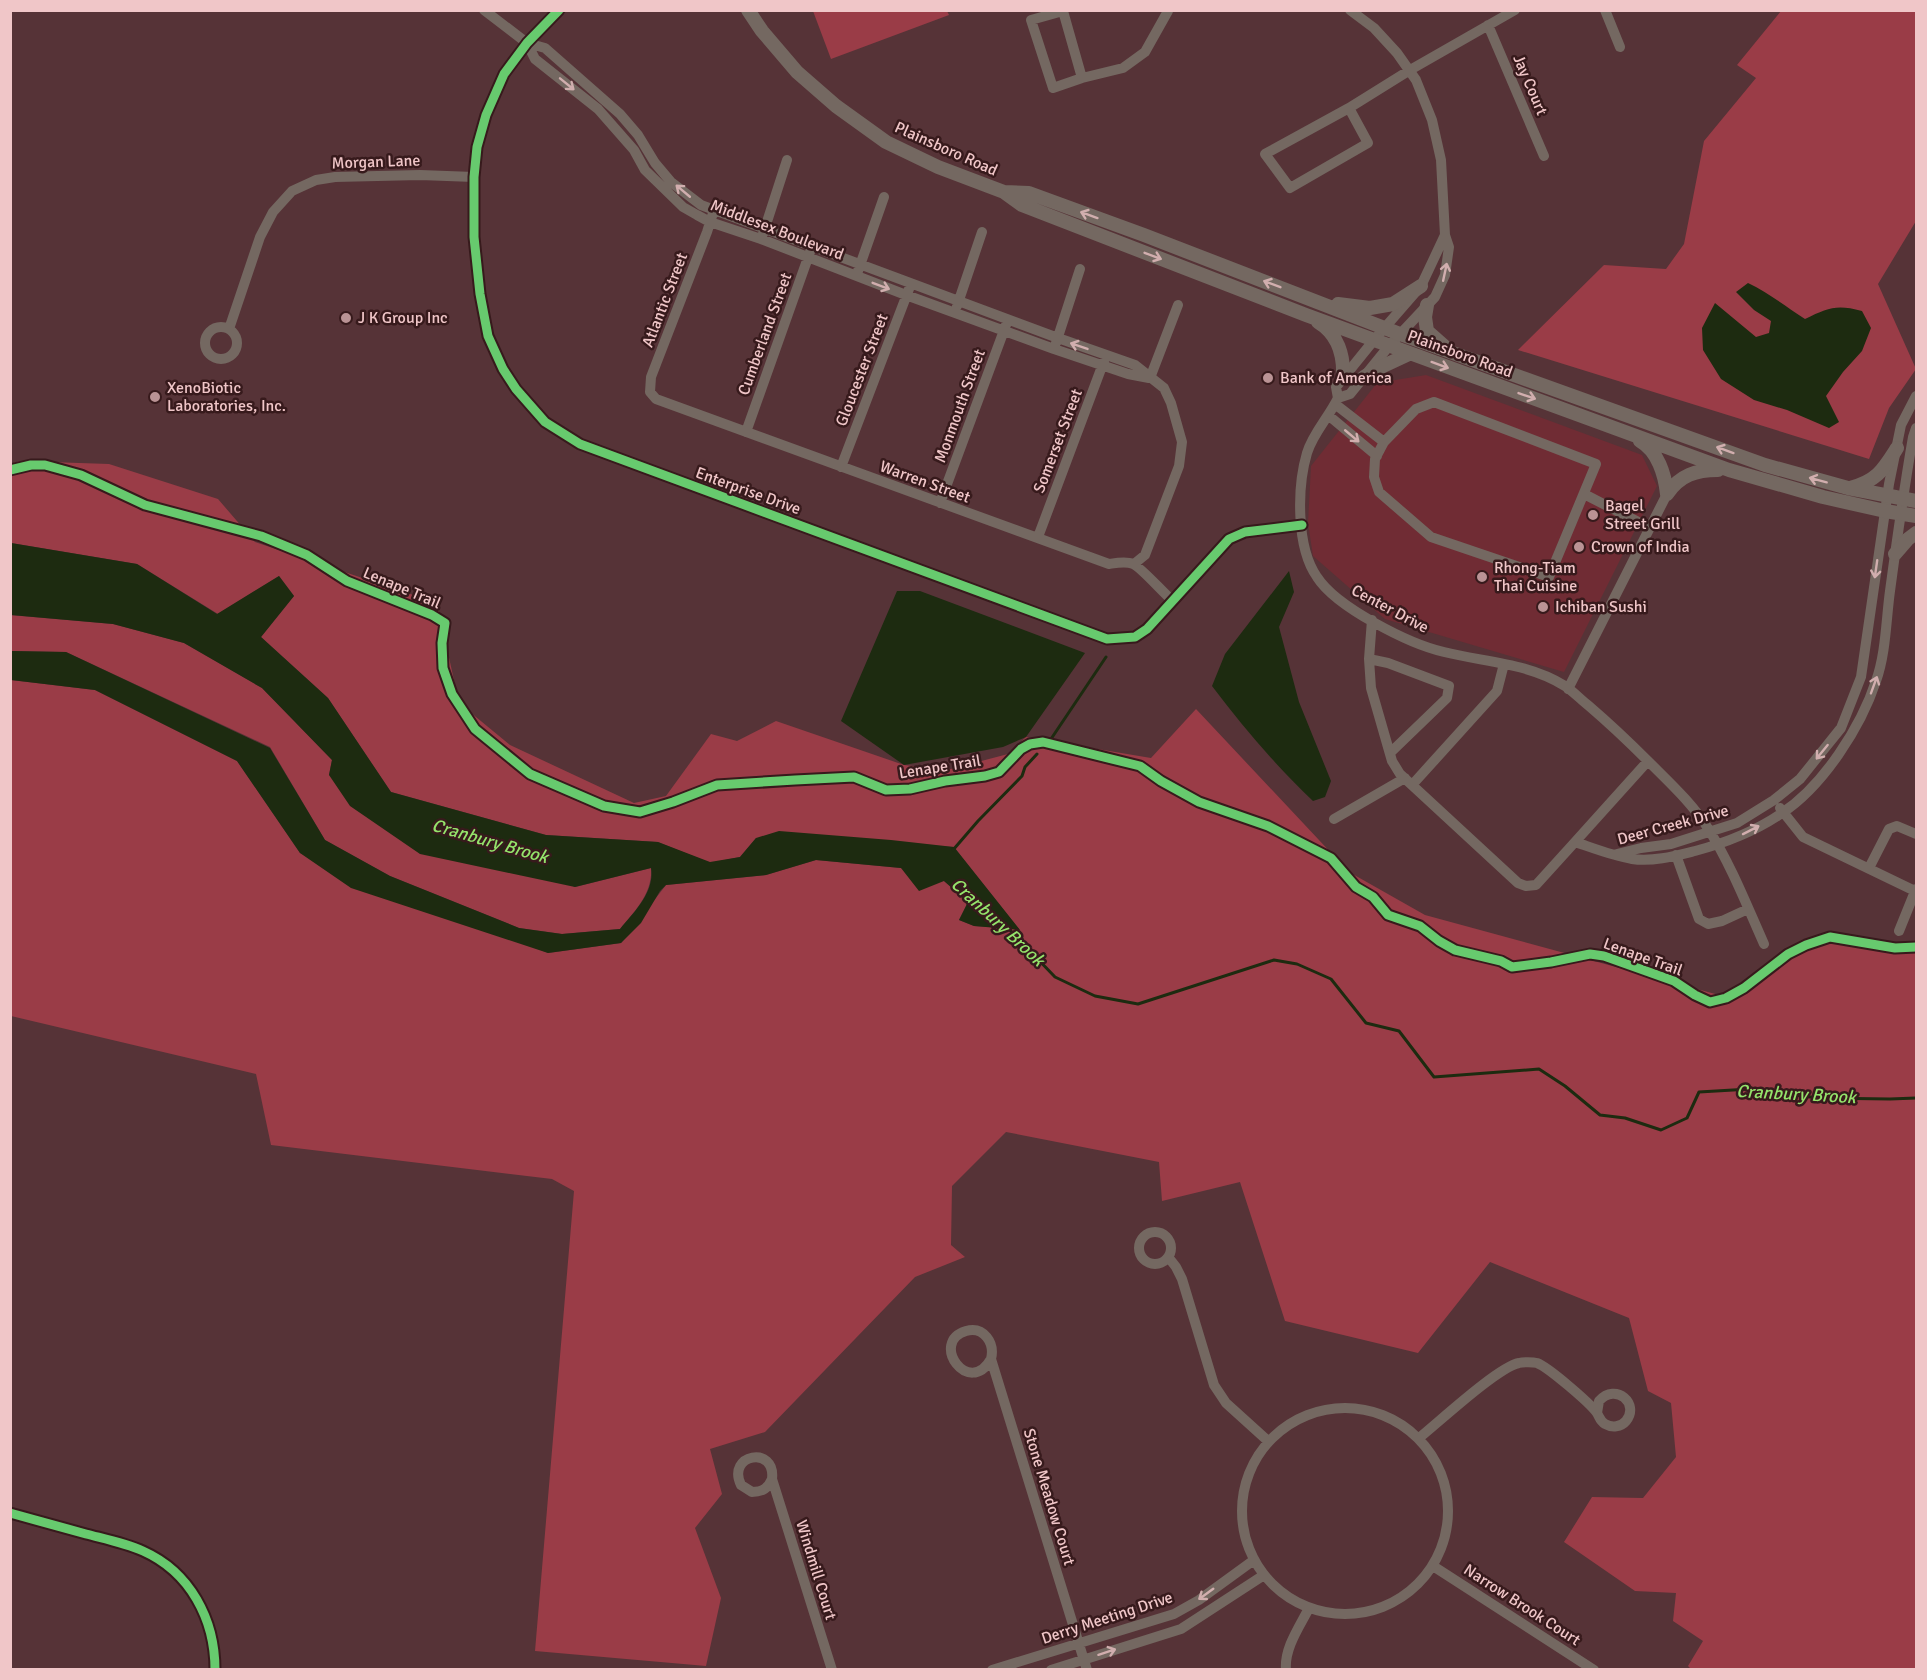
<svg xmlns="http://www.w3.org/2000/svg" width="1927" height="1680" viewBox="0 0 1927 1680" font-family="Signika,sans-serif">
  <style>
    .built { fill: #702c34 }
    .green { fill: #9a3c47 }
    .water { fill: #1d2b10 }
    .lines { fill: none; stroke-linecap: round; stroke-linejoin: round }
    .stream { stroke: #1d2b10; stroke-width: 3 }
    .minor { stroke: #746861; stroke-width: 10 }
    .tertiary { stroke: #746861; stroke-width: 14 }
    .cycleway-casing { stroke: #371a1c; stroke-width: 13 }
    .cycleway { stroke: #67ca6e; stroke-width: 9 }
    .oneway { stroke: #d1aeae }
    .poi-dot { fill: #ba9395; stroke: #371a1c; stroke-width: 2 }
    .labels { text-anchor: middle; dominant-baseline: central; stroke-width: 5; stroke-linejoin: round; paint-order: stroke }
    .street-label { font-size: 16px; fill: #f0c6c8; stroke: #371a1c }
    .poi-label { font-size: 16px; fill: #f0c6c8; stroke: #371a1c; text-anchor: start }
    .water-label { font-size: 18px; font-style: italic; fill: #94e36b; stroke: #371a1c }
  </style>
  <rect width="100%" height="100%" fill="#563337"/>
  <path class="built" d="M1426,375L1642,455L1657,486L1564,672L1385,619L1313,556L1308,523L1311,466L1377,383Z"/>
  <path class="green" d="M947,11L949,15L831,59L813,11Z
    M1781,11H1916V221L1878,284L1916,369L1889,408L1869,459L1518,350L1604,265L1666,269L1684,244L1704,141L1756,78L1737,65Z
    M20,461L109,464L218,499L255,542L437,603L459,703L510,745L634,803L666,796L711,734L737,741L776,721L904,765L947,770L1008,754L1026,737L1151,758L1196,709L1349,872L1425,915L1719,995L1826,941L1916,947V1669H1691L1688,1666L1703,1641L1673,1621L1676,1593L1635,1591L1564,1542L1592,1497L1643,1498L1676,1457L1671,1403L1648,1391L1629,1318L1490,1262L1418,1353L1285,1321L1240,1182L1162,1201L1159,1162L1006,1132L952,1186L951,1245L965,1257L915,1277L765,1432L710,1449L722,1494L695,1528L721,1598L706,1666L535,1651L574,1191L552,1179L271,1145L256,1074L11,1016V680L95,690L237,761L300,853L548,953L621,943L666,885L766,875L816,860L901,868L944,881L968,902L959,920L974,926L1019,929L954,847L756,838L740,857L710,863L658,842L546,835L391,792L328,698L261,637L294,596L279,576L218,614L137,564L11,543L10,464Z
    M10,615L113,624L184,643L262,688L332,760L329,775L575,887L651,868C653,893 635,911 620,929L562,934L519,928L390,876L325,840L270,747L66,652L11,651Z"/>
  <path class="water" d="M1748,283C1769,293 1786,307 1805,319C1828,308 1836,304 1862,311L1871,328L1862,351L1843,372L1826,396L1839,422L1829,428L1787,410L1754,400L1721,379L1703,350L1702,328L1715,303L1756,337L1769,333L1771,321L1754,310L1736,292Z
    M11,543L137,564L217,614L279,576L294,596L261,637L328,698L391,792L546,835L658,842L710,862L740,857L756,838L779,831L891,840L954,847L1020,930L974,926L959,920L968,902L944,881L919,891L901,868L816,860L766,875L666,885L660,891L641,923L621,943L548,953L351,888L300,853L237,761L95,690L11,680V651L66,652L270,748L325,840L390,876L519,928L562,934L620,929C634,912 655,892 651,868L575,887L420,854L350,806L329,775L332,760L262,688L184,643L113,624L11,615Z
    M1289,571L1294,592L1279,627L1299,702L1331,781L1325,797L1313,801C1276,766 1243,727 1212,686L1225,654Z
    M897,591H920L1085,653L1026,737L1003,747L904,765L841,721Z"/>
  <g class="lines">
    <path class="stream" d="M1051,739L1106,657
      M953,850L978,821L1022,776L1025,767L1037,754
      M1008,928L1055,977L1095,996L1138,1004L1274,960L1297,964L1331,979L1366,1023L1399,1031L1434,1077L1539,1069L1565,1086L1600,1115L1625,1118L1661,1130L1687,1118L1699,1092L1750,1089L1818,1098L1890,1099L1916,1098"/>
    <path class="minor" d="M484,10L527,43L545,48L620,114L638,135L655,163L671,182L701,205L1058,338L1135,365L1164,388L1171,403L1182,442L1179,466L1145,555L1134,564
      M559,10L527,43L504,74L486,115L477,147L474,177V237L480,294L488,336L503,369L516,389L545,422L580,444L1107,639L1135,637L1147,629L1229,539L1245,532L1302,525
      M1605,10L1620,47
      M1063,11L1082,78L1053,88L1031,20Z
      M1488,25L1544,156
      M527,43L535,59L598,109L634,150L645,170L683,207L697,215L710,222L761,239L906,295L1054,349L1128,374L1149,378
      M1082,78L1123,68L1145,52L1168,11
      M1349,108L1368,143L1290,188L1265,154Z
      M1349,108L1410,70L1515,10
      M714,210L707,232L651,377L650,392L656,399L1109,564C1116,563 1126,561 1133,564C1142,568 1163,593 1173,601
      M763,234L787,160
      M1445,235L1421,286L1374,340L1336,387L1338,398C1329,417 1313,433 1307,453C1297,487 1296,547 1317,577C1336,607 1409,644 1444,652C1484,662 1529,663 1565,686C1574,692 1581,700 1589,706C1610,724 1630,743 1649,762C1670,783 1693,804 1709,830C1731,865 1747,906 1764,944
      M858,271L884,197
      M957,306L982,232
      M205 343a16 16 0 1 1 32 0a16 16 0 1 1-32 0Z
      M229,329L260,237L273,212L292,191L316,180L335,177L420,175L474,177
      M1056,343L1080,269
      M1150,378L1178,305
      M1338,398L1350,394L1389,346L1435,297L1445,275L1449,247L1445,235L1441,160L1432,120L1416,80L1397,53L1374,28L1350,10
      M1434,402L1596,464L1549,577L1431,537L1379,492L1374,477L1375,459L1384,442L1416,409Z
      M1335,404L1384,442
      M1328,415L1377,456
      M746,432L810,252
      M841,467L909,289
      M1584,494L1650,528
      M940,503L1006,325
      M1038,537L1104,361
      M1372,620L1369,659L1371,688L1392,761L1400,774L1518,883L1526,886L1536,885L1575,842C1593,848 1613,856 1632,859C1653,862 1675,856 1695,851C1725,843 1756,831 1782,813C1823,786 1861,727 1876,681C1886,653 1886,620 1890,591C1897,539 1904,488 1913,437L1916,428
      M1369,659L1388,663L1449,686L1447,698L1390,753
      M1568,689L1667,494
      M1412,785L1497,691L1504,664
      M1780,808L1803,837L1915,891
      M1334,819L1405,778
      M1575,842L1648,761
      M1617,854L1641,848L1671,844L1737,823L1774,800L1800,779L1841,728L1861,677L1889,484L1901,425L1916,396
      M1676,855L1699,919L1708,924L1722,921L1748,909
      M1869,868L1889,829L1897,826L1916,834
      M1899,931L1916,889
      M1139 1248a16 16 0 1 1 32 0a16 16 0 1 1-32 0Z
      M1169,1258L1176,1267L1182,1279L1214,1385L1226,1403L1268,1441
      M991,1359C969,1398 929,1342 966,1331C984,1326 995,1343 991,1359L1087,1670
      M1242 1511a103 103 0 1 1 206 0a103 103 0 1 1-206 0Z
      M1419,1438C1439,1422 1498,1367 1519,1363C1523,1362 1533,1362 1537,1363C1548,1367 1590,1403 1597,1413C1600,1418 1600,1421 1605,1424C1612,1428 1621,1427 1626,1421C1640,1404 1616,1382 1599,1401L1597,1413
      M772,1479C768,1488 763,1492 752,1492L741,1485C726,1454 776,1445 772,1479L832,1670
      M10,1513C36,1520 61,1527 86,1534C105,1539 125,1543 143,1551C190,1572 215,1619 215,1670
      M1433,1566L1594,1670
      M992,1670L1174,1614L1199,1600L1254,1560
      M1051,1670L1181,1629L1264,1575
      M1286,1670C1284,1648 1300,1626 1309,1608"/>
    <path class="tertiary" d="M748,10L762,31L797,72L836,106L886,142L938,167L1004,192L1022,205L1306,315L1729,470L1823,497L1885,511L1916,516
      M1004,192L1029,193L1144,235L1400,334L1765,465L1848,488L1916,501
      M1338,304L1370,308L1393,304L1421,286
      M1427,305L1425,317L1427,331L1444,346
      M1318,322C1338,334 1344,356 1343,377
      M1364,377L1379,368L1409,354
      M1640,441C1658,451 1665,475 1667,494
      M1850,488C1877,481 1883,470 1897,448
      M1667,494C1680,475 1696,470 1718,470
      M1895,554L1908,539L1916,533"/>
    <defs>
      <path id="cycleway" d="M559,10L527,43L504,74L486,115L477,147L474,177V237L480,294L488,336L503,369L516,389L545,422L580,444L1107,639L1135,637L1147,629L1229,539L1245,532L1302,525
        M10,470L31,465H45L81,475L145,505L261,536L307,555L347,581L432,615L445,623L442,643L443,668L452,694L475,729L530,774L604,806L640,812L673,802L717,785L795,780L854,777L886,790L910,789L945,781L985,776L999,772L1021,749L1030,744L1043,742L1140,766L1161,781L1199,802L1268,826L1331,858L1356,887L1373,897L1388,915L1420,926L1439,941L1455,950L1501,961L1512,967L1551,962L1590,954L1604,956L1674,981L1695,995L1710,1002L1726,998L1744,988L1788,954L1806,945L1830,937L1895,948L1916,947
        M10,1513C36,1520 61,1527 86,1534C105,1539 125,1543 143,1551C190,1572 215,1619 215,1670"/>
    </defs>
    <use href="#cycleway" class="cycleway-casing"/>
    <use href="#cycleway" class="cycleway"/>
  </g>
  <defs><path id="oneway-shaft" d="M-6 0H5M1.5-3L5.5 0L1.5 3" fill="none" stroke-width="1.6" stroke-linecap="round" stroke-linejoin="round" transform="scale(1.5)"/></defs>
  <g class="oneway">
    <use href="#oneway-shaft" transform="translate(567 84) rotate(39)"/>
    <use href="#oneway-shaft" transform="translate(683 191) rotate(-140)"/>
    <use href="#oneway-shaft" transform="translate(1089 215) rotate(-160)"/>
    <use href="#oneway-shaft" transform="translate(1153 256) rotate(21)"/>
    <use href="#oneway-shaft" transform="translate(1445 272) rotate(-78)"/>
    <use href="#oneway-shaft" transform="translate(1272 284) rotate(-159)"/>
    <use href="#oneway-shaft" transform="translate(881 286) rotate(21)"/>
    <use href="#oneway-shaft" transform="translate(1079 346) rotate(-161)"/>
    <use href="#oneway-shaft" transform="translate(1440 365) rotate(20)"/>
    <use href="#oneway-shaft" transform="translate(1527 396) rotate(19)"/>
    <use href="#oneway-shaft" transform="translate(1352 436) rotate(40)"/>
    <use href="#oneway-shaft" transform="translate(1725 450) rotate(-160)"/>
    <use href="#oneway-shaft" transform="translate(1818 480) rotate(-165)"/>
    <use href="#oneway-shaft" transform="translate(1876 569) rotate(98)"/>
    <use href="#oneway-shaft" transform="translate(1874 685) rotate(-70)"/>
    <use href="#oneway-shaft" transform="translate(1822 752) rotate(129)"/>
    <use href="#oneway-shaft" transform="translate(1751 830) rotate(-27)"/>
    <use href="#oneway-shaft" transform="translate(1206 1594) rotate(144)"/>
    <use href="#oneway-shaft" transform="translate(1107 1652) rotate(-18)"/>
  </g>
  <g class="poi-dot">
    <circle cx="346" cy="318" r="6"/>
    <circle cx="1268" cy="378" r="6"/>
    <circle cx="155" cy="397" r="6"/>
    <circle cx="1593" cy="515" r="6"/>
    <circle cx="1579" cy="547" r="6"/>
    <circle cx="1482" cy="577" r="6"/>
    <circle cx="1543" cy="607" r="6"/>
  </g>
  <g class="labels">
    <g class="street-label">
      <text transform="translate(1530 85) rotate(67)">Jay Court</text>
      <text transform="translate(946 149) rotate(24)">Plainsboro Road</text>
      <text transform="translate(376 162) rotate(-2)">Morgan Lane</text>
      <text transform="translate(777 230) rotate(21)">Middlesex Boulevard</text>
      <text transform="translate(665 300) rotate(-69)">Atlantic Street</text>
      <text transform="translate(765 334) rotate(-70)">Cumberland Street</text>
      <text transform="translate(1460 354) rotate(20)">Plainsboro Road</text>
      <text transform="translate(862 370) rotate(-69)">Gloucester Street</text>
      <text transform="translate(960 406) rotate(-70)">Monmouth Street</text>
      <text transform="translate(1058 441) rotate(-69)">Somerset Street</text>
      <text transform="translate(925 482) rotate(20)">Warren Street</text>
      <text transform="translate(748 491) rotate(20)">Enterprise Drive</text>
      <text transform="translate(402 588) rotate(23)">Lenape Trail</text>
      <text transform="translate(1390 609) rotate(28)">Center Drive</text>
      <text transform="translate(940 767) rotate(-9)">Lenape Trail</text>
      <text transform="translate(1673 825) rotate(-15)">Deer Creek Drive</text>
      <text transform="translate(1643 957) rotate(20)">Lenape Trail</text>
      <text transform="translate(1049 1497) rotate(73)">Stone Meadow Court</text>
      <text transform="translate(816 1570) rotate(73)">Windmill Court</text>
      <text transform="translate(1522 1605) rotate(33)">Narrow Brook Court</text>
      <text transform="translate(1107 1618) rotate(-18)">Derry Meeting Drive</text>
    </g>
    <g class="poi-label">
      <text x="358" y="318">J K Group Inc</text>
      <text x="1280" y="378">Bank of America</text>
      <text x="167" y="388">XenoBiotic<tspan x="167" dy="18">Laboratories, Inc.</tspan></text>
      <text x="1605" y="506">Bagel<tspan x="1605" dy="18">Street Grill</tspan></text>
      <text x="1591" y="547">Crown of India</text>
      <text x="1494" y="568">Rhong-Tiam<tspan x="1494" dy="18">Thai Cuisine</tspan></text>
      <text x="1555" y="607">Ichiban Sushi</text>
    </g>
    <g class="water-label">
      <text transform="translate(490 841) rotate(16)">Cranbury Brook</text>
      <text transform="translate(998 922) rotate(43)">Cranbury Brook</text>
      <text transform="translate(1796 1094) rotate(3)">Cranbury Brook</text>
    </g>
  </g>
  <rect width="1927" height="1680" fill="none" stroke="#f0c6c8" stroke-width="24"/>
</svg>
